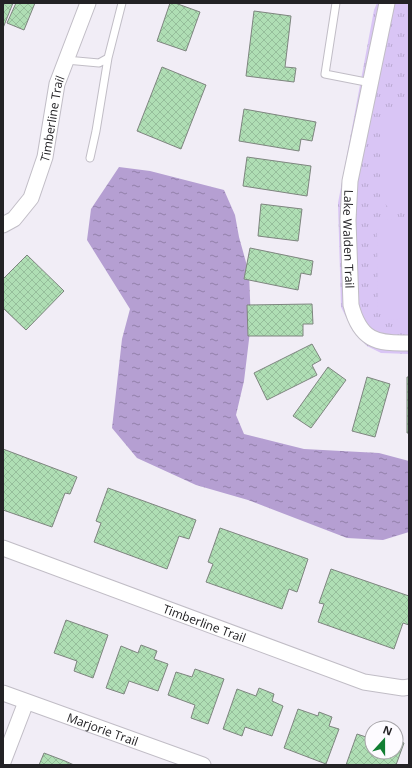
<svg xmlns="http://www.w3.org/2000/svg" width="412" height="768" viewBox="0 0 412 768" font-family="'Open Sans',sans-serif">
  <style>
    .park { fill: url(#park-tufts) }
    .garden { fill: #d9c5f5 }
    .water { fill: url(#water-ripples) }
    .building { fill: url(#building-cross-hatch); stroke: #7e857f }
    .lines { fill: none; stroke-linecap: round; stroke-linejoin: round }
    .lane-casing { stroke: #c1bdc6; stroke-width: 9 }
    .street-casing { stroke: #c1bdc6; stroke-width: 17 }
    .lane { stroke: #fff; stroke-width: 7 }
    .street { stroke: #fff; stroke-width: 15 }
    .labels { text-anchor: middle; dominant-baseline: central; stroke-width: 3; stroke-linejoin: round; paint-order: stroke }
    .street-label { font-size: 12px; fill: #232225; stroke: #fdfbff }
  </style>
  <defs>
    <pattern id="park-tufts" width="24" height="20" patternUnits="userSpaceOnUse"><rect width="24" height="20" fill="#d9c5f5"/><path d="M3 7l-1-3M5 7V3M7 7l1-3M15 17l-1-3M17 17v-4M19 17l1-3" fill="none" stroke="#baa9d2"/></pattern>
    <pattern id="water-ripples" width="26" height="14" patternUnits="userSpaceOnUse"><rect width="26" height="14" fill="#b59fd2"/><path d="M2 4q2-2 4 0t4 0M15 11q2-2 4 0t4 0" fill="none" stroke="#9381aa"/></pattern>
    <pattern id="building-cross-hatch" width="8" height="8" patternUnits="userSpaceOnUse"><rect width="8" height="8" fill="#afdeb4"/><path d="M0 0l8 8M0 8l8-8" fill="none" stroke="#96be9b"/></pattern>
  </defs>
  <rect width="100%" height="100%" fill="#f1edf6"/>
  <path class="park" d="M377,3H409V354L381,353L367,346L353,331L341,307L338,203L374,10Z"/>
  <path class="garden" d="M387,109H409V208H389L380,199V118Z
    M409,219V318L387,320L378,311L377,228L385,220Z"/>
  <path class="water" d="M119,167L150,171L224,190L235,215L239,237L249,273L251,323L244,381L236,415L244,434L304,449L379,453L409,461V532L383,540L347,538L248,500L196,485L137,458L112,428L122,339L130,309L87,240L91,209Z"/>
  <path class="building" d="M3,3H13L3,28Z
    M16,3H35L24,30L7,23Z
    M170,3H175L200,12L186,51L157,41Z
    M254,11L291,16L285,67L296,68L294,82L246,76Z
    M162,67L206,85L181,149L137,131Z
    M244,109L316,122L312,141L301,139L299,151L239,141Z
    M247,157L311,166L307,196L243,186Z
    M261,204L302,209L298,241L258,236Z
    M250,248L313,261L311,275L301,273L298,290L244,279Z
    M27,255L64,291L26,330L3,308V279Z
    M312,304L313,324H303V336H248L247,305Z
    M312,344L321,360L312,365L317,375L267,400L254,373Z
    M328,367L346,380L311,428L293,416Z
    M367,377L390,384L375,437L352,431Z
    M407,377H409V433H407Z
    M3,449L77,477L70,494L65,493L52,527L3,510Z
    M108,488L196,520L189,539L179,536L167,569L94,542L101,523L96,521Z
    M220,528L308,559L297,592L289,589L282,609L206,582L213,564L208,562Z
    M331,569L409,596V625L403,623L394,649L318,622L324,604L319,603Z
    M66,620L108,635L93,678L74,671L77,661L54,653Z
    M141,645L157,651L154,659L168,664L158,691L129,681L124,694L106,688L121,646L138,653Z
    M195,669L224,679L208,724L191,718L195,705L168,695L176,672L192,677Z
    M259,688L274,694L272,701L283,706L272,736L245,727L242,736L223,729L237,689L256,696Z
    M298,709L318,716L319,712L332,717L329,726L339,729L326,764L284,748Z
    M357,734L372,739V752H396V740L404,743L396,765H346Z
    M44,753L65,761L74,765H39Z"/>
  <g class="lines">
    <defs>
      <path id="lane" d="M336,3L325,74L371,83
        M66,60L99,63L108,58L122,3
        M90,158L96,131L108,58"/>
      <g id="street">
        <path id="s1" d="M387,3L350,181L348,220L351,305C360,340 376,344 409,343"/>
        <path id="s2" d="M3,225L14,219L31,198L45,157L57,84L88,3"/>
        <path id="s3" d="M3,548L364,682L403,688L409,687"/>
        <path id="s4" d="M3,693L203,765"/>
        <path d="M3,762L26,702"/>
      </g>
    </defs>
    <use href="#lane" class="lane-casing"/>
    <use href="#street" class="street-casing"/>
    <use href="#lane" class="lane"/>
    <use href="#street" class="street"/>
  </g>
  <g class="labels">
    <g class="street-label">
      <text stroke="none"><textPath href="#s2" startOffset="122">Timberline Trail</textPath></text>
      <text stroke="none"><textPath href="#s1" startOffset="240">Lake Walden Trail</textPath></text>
      <text stroke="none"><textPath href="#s3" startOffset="215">Timberline Trail</textPath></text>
      <text stroke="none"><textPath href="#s4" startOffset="106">Marjorie Trail</textPath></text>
    </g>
  </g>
  <rect width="412" height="768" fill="none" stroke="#232225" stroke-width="8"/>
  <g transform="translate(384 740) rotate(21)"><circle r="19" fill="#fdfbff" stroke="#a6a4a8"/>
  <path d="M0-3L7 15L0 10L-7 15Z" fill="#127e33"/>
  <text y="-6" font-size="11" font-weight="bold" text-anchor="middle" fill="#232225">N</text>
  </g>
</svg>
